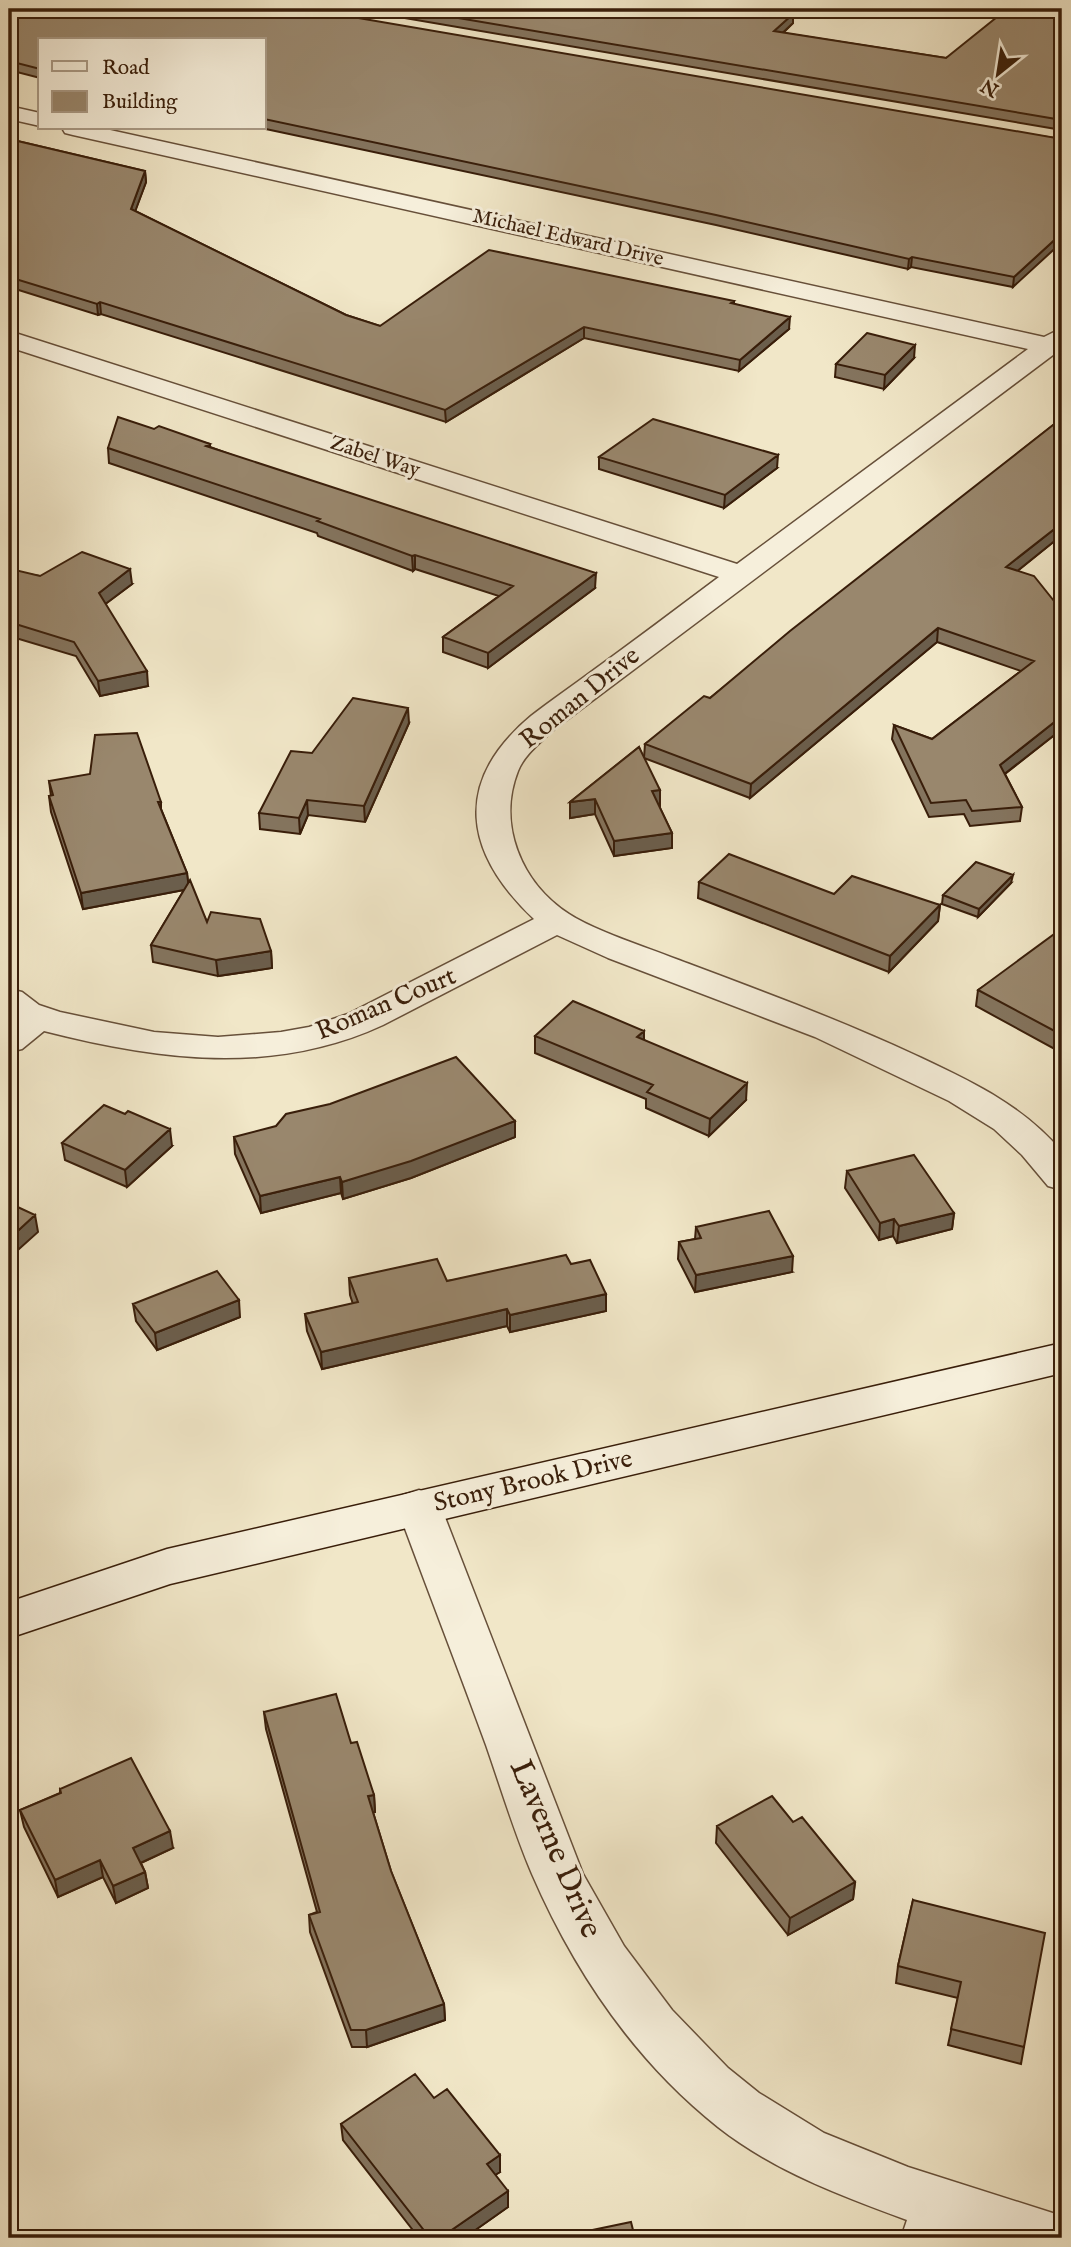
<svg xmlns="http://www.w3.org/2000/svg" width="1071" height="2247" viewBox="0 0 1071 2247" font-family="'IM FELL English',serif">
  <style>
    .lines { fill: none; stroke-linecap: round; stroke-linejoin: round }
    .street-casing { stroke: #67503a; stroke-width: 3 }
    .secondary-casing { stroke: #391e0a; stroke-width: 3 }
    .street { fill: #f6efdb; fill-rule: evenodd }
    .secondary { fill: #f6efdb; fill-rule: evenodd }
    .wall { fill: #84745e; stroke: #391e0a; stroke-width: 2 }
    .shaded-wall { fill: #6b5e4c; stroke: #391e0a; stroke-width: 2 }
    .building { fill: #99876d; stroke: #391e0a; stroke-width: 2 }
    .labels { text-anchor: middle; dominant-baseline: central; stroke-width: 6; stroke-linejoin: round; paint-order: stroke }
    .far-street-label { font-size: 21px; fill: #391e0a; stroke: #f6efdb }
    .street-label { font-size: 26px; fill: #391e0a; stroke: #f6efdb }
    .near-street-label { font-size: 32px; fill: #391e0a; stroke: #f6efdb }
  </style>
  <rect width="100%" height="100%" fill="#f1e7c8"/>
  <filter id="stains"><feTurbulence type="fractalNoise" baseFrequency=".00286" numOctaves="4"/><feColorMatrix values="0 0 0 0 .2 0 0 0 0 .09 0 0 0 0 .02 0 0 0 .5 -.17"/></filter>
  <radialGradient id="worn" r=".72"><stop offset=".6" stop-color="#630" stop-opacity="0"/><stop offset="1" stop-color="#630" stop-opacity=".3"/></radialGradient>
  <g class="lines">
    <defs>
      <path id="street" d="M9,106L40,113V126L9,119Z
        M62,128H101L1044,337L1062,328V357L1053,355L552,731C541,742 524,755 518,771C497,824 521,883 569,914C595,931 646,947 676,959C756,989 835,1018 913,1054C968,1080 1022,1104 1062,1152V1190L1048,1186L1022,1155L994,1129L949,1101L815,1037L608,958L557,935L383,1025C273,1076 157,1060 44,1031L22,1049L9,1052V1023L12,1020L9,1018V989L22,992L39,1005L60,1012L154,1032L218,1037L281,1032L309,1027L348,1014L534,919C464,853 452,782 531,716C550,701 571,687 591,672C634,641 676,609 719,577L9,347V331L737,564L1028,349L73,135L65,133Z
        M419,1490L435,1495L441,1507L583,1874L624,1946L672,2010L728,2068L759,2093L824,2133L908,2167L1062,2216V2238H901L907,2220C841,2196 774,2171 718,2127C635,2061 574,1971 532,1874C514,1832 501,1788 486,1745C457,1665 426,1586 397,1507L403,1495Z"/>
      <path id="secondary" d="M1062,1343V1373L170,1584L9,1638V1602L167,1549Z"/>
    </defs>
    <use href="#street" class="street-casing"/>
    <use href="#secondary" class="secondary-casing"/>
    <use href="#street" class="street"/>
    <use href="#secondary" class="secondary"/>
  </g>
  <path class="wall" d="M9,9L216,17L1062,139L1013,287L911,267L908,269L716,225L261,128H264V40H40V78L9,70Z
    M352,9H759L793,14V23L783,33L946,58L1062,9V130Z
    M9,139L145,171L146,182L135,211L346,315L380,326L734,301V304L789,329L739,371L584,338L446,422L101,314L98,315L9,287Z
    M914,358L884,389L835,377L836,364Z
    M1062,418V535L1017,571L1062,611V729L1005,774L1022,807L1020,821L970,826L964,814L929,817L892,739L894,725L932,739L1021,671L937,642L750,798L644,758L645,744L710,698Z
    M154,429L210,444V447L595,588L488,668L443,652V637L499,596L415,569L413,571L318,536L317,533L109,463L108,448Z
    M599,457L777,468L724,508L599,469Z
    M9,571L40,576L132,584L105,604L148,686L100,696L76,656L9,636Z
    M409,723L365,822L308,815L300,834L260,829L259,813L312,753Z
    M639,747L659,806L672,833V848L614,856L595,814L570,818V802Z
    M49,781L161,802V809L187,873L188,883L207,922L271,951L272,968L218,976L153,962L151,945L184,890L83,909L51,812L49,796H51Z
    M699,882L940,905L938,921L889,972L698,898Z
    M1011,883L978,917L942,904L943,895Z
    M1062,935V1053L976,1006L978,990Z
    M535,1036L644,1040L746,1100L709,1136L646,1108V1099L535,1053Z
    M234,1137H515L411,1178L343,1199L341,1193L261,1213L235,1154Z
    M62,1143L172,1146L127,1187L65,1160Z
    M847,1171L954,1213L952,1229L897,1243L893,1236L879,1240L845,1188Z
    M696,1227L792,1272L695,1292L678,1259L679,1242L695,1239Z
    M571,1264L606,1294V1311L510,1332L507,1326L322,1369L307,1331L305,1314L353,1304L350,1295L349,1278L447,1281Z
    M133,1304L240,1317L157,1350L136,1321Z
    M264,1712L351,1743L374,1795L375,1812H373L391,1871L444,2004L445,2020L367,2047H352L310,1932L309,1915L317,1912L266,1729Z
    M60,1789L173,1848L141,1863L145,1872L148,1888L116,1903L103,1877L58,1897L24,1827L20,1810L60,1793Z
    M793,1822L855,1882L853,1899L788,1935L716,1843L717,1826Z
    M913,1900L1024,2047L1021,2064L948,2045L958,1998L896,1983L898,1966Z
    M434,2098L500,2172L495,2175L508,2207L464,2238H419L343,2140L341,2124Z"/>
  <path class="shaded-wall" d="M793,14V23L774,41V31Z
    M145,171L146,182L132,220L131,209Z
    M1062,233V242L1013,287L1014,277Z
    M912,257L911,267L908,269L909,259Z
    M100,302L101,314L98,315L97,304Z
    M790,317L789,329L739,371L740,360Z
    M584,327V338L446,422L445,410Z
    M915,345L914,358L884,389L885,375Z
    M778,455L777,468L724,508L725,495Z
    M1062,523V535L1005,581L1006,567Z
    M415,555V569L413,571L412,556Z
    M130,569L132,584L100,608L99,593Z
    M596,573L595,588L488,668V653Z
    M938,628L937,642L750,798L751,784Z
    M147,671L148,686L100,696L98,681Z
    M408,708L409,723L365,822L364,806Z
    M1062,716V729L998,779L1000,765Z
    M660,790V806L652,807V791Z
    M595,799V814L570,818V802Z
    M307,800L308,815L300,834L299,818Z
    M672,833V848L614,856V841Z
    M187,873L189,889L83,909L81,893Z
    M1013,875L1011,883L978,917L979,909Z
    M940,905L938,921L889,972L890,956Z
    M271,951L272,968L218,976L216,960Z
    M644,1031V1047L637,1037Z
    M747,1083L746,1100L709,1136L710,1119Z
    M515,1121V1137L411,1178L343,1199L342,1182Z
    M170,1129L172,1146L127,1187L125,1170Z
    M340,1177L341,1193L261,1213L260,1196Z
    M954,1213L952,1229L897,1243L899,1226Z
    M35,1215L38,1232L9,1258V1239Z
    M894,1219L893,1236L879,1240L880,1223Z
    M793,1256L792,1272L695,1292L696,1275Z
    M606,1294V1311L510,1332V1315Z
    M239,1300L240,1317L157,1350L155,1333Z
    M507,1309V1326L322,1369L321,1352Z
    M374,1795L375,1812L370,1813L368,1796Z
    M170,1831L173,1848L136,1865L133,1848Z
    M100,1860L103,1877L58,1897L55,1880Z
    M145,1872L148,1888L116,1903L113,1886Z
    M855,1882L853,1899L788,1935L790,1918Z
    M444,2004L445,2020L367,2047L366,2030Z
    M500,2155V2172L487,2180V2164Z
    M508,2191V2207L464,2238H440Z"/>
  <path class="building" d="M9,9H183L216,17L230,9H306L1062,139V233L1014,277L912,257L909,259L716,215L264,119V40H40V69L9,61Z
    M405,9H759L793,14L774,31L946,58L1007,9H1062V120Z
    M9,139L145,171L131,209L346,315L380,326L489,250L734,301L731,303L790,317L740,360L584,327L445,410L100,302L97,304L9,277Z
    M867,333L915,345L885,375L836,364Z
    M118,417L154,429L159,426L210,444L206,446L596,573L488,653L443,637L513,586L415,555L412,556L317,521L320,519L108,448Z
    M1062,418V523L1006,567L1034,576L1062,611V716L1000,765L1022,807L972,811L966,800L931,803L894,725L932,739L1034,661L938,628L751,784L645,744L704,696L710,698L790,631Z
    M653,419L778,455L725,495L599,457Z
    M82,552L130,569L99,593L147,671L98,681L74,642L9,622V571L11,569L40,576Z
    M353,698L408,708L364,806L307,800L299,818L259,813L291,751L312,753Z
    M137,733L161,802H158L187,873L81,893L49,796L53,795L49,781L90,774L95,735Z
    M639,747L660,790L652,791L672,833L614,841L595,799L570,802Z
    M729,854L834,894L852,876L940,905L890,956L699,882Z
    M976,862L1013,875L979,909L943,895Z
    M190,880L207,922L211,912L260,919L271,951L216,960L151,945Z
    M1057,932L1062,935V1035L978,990Z
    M573,1001L644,1031L637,1037L747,1083L710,1119L647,1092L653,1085L535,1036Z
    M456,1057L515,1121L411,1161L342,1182L340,1177L260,1196L234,1137L276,1126L286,1114L330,1104Z
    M104,1105L125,1114L128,1111L170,1129L125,1170L62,1143Z
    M914,1155L954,1213L899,1226L894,1219L880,1223L847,1171Z
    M9,1203L35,1215L9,1239Z
    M769,1211L793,1256L696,1275L679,1242L701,1238L696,1227Z
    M566,1255L571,1264L590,1260L606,1294L510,1315L507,1309L321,1352L305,1314L358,1302L349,1278L437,1259L447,1281Z
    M217,1271L239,1300L155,1333L133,1304Z
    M336,1694L351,1743L357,1742L374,1795L368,1796L391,1871L444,2004L366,2030H351L309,1915L320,1912L264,1712Z
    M131,1758L170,1831L133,1848L145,1872L113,1886L100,1860L55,1880L20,1810L61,1793L60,1789Z
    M772,1796L793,1822L802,1817L855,1882L790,1918L717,1826Z
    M913,1900L1045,1933L1024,2047L951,2029L961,1982L898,1966Z
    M415,2074L434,2098L447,2089L500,2155L487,2164L508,2191L440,2238H430L341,2124Z
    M631,2222L635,2238H554Z"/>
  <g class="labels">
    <g class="far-street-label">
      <text transform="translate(568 238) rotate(13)">Michael Edward Drive</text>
      <text transform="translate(375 457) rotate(18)">Zabel Way</text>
    </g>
    <g class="street-label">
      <text transform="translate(580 698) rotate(-39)">Roman Drive</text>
      <text transform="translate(386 1004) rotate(-23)">Roman Court</text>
      <text transform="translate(533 1481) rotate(-13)">Stony Brook Drive</text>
    </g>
    <g class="near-street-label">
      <text transform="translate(555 1849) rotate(67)">Laverne Drive</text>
    </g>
  </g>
  <rect width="1071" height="2247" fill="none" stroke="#f1e7c8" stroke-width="35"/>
  <rect x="10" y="10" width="1050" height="2226" fill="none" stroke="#391e0a" stroke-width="3.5"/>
  <rect x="18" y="18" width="1036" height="2212" fill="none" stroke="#391e0a" stroke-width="2"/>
  <rect x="38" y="38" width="228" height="91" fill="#f6efdb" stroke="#aa9b87" stroke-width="2"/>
  <rect x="52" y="61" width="35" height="10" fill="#f6efdb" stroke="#aa9b87" stroke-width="2"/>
  <text x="102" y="74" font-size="21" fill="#391e0a">Road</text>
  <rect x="52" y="91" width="35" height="21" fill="#99876d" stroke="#aa9b87" stroke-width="2"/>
  <text x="102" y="108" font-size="21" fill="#391e0a">Building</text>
  <g transform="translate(998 74) rotate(210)" stroke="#f6efdb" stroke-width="5" paint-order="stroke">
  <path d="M0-5L12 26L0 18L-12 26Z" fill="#391e0a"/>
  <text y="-10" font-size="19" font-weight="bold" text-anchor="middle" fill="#391e0a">N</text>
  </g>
  <rect width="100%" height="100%" filter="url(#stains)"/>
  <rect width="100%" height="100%" fill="url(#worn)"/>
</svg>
